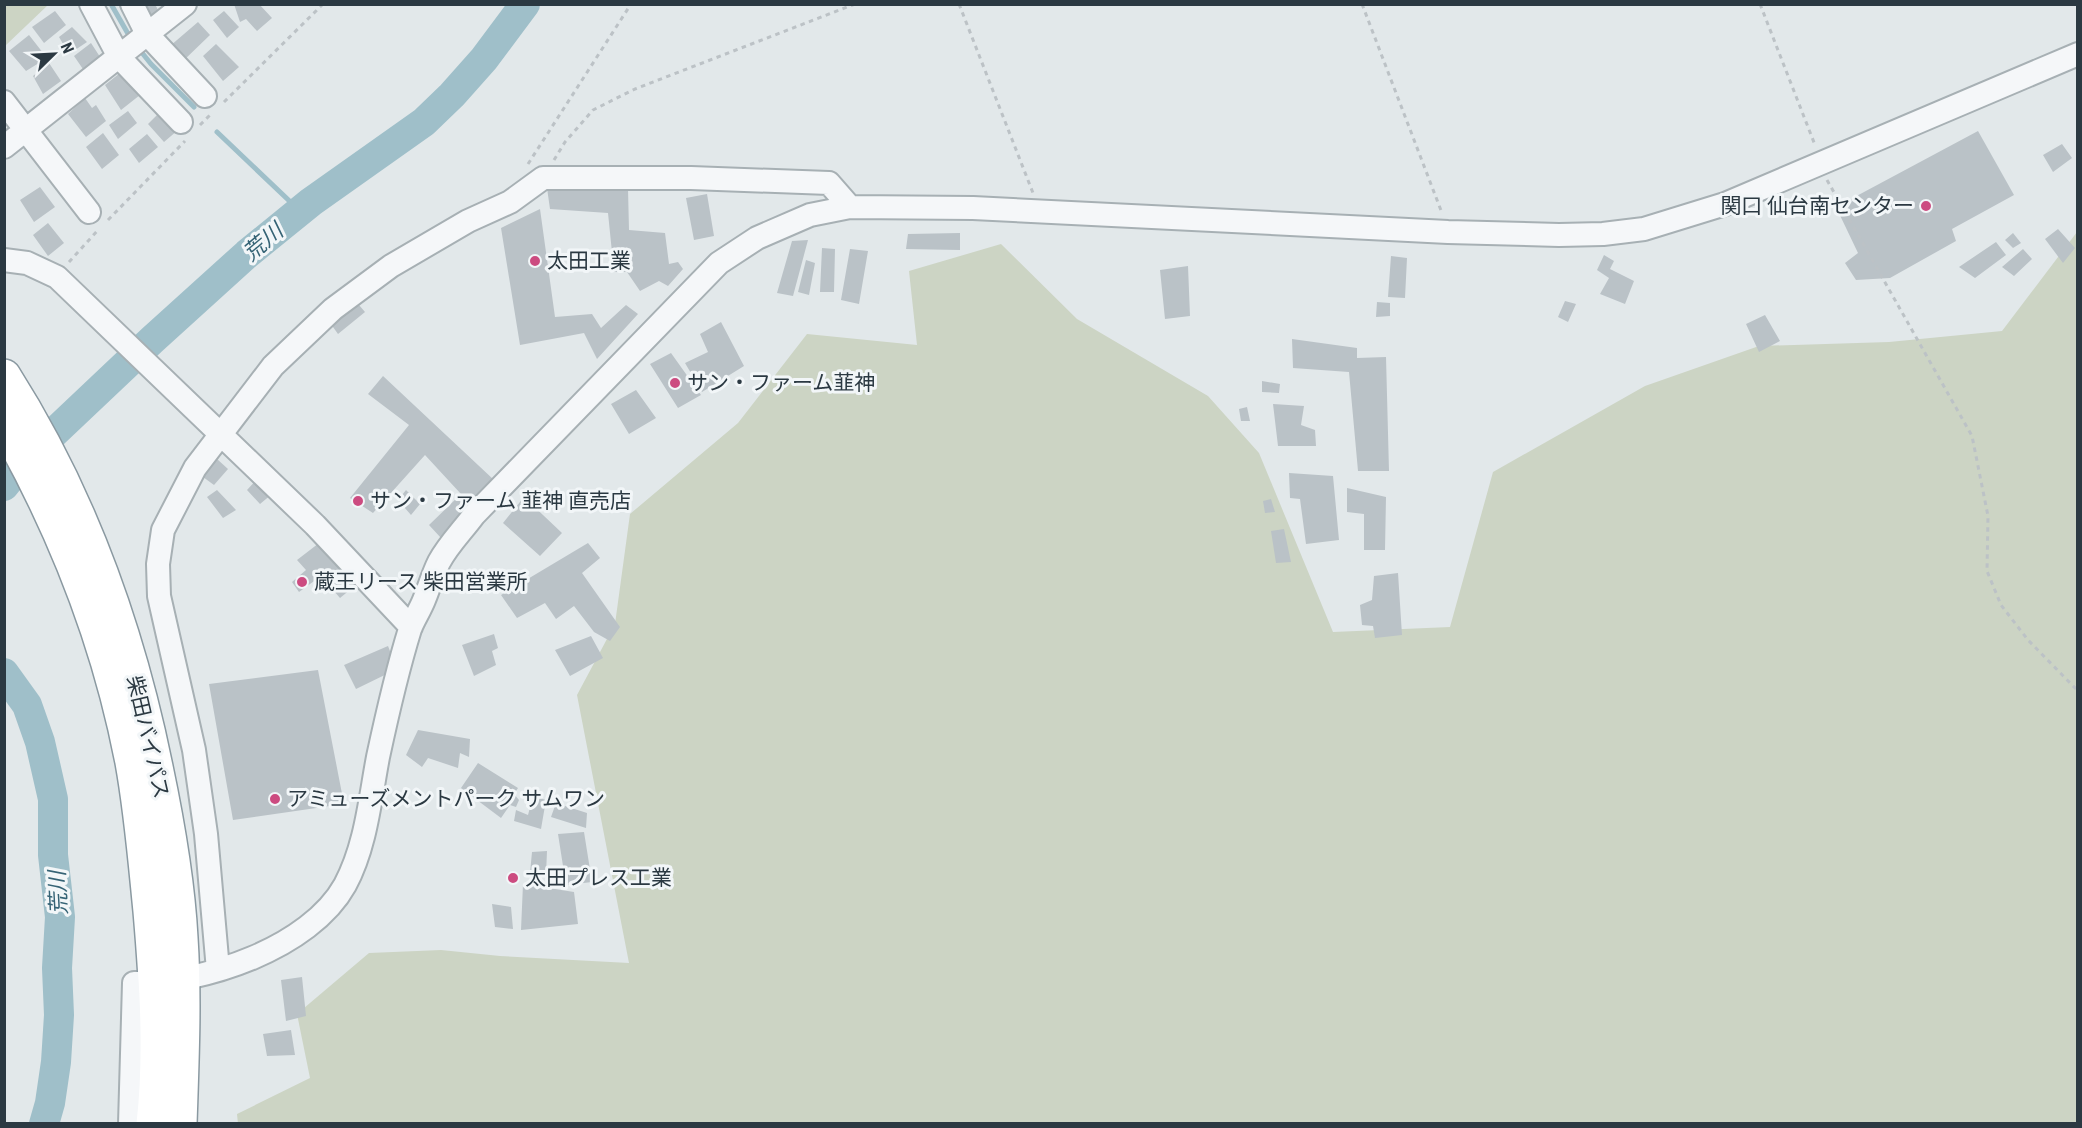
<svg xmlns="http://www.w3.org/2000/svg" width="2082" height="1128" viewBox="0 0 2082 1128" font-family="'Roboto Condensed','Noto Sans JP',sans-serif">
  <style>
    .green { fill: #ccd4c4 }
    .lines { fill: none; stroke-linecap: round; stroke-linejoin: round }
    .stream { stroke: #9fbfc9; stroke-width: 5 }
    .river { stroke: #9fbfc9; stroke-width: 30 }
    .building { fill: #bac2c7 }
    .minor-casing { stroke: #a7b0b4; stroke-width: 26 }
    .highway-casing { stroke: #8a99a1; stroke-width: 36 }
    .path { stroke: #bcc2c6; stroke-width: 3; stroke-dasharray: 4.5 4.5; stroke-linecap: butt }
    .minor { stroke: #f5f7f9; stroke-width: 22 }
    .highway { stroke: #fff; stroke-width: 33 }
    .poi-dot { fill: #cc4b80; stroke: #f2f6f8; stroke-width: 2 }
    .labels { text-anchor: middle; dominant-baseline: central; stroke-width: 6; stroke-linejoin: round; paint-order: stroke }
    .poi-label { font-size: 21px; fill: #2b3942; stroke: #f2f6f8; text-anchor: start }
    .street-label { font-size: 21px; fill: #2b3942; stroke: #f2f6f8 }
    .water-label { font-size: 22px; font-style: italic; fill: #356375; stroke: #f2f6f8 }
  </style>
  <rect width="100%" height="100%" fill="#e2e8ea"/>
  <path class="green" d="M5,4H48V5L5,46Z
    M2077,232V1123L238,1124L237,1114L310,1078L297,1014L369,953L441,950L500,956L629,963L577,695L615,624L630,514L738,423L807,334L917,345L909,271L1001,244L1077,319L1208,396L1259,453L1333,632L1450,627L1493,472L1645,386L1759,346L1889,342L2002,331Z"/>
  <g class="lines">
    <path class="stream" d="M111,4L131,39
      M139,49L151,64L194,107
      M217,132L300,211"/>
    <path class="river" d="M4,486L23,462L152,340L247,254L311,202L424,122L452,95L484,59L525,4
      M4,673L27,705L40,742L53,799V855L60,917L57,968L59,1015L56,1062L50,1103L44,1124"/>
  </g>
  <path class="building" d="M147,4H155L160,14L148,19L142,7Z
    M234,4H259L272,18L257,31L246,19L240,22Z
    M55,11L66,25L44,43L32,27Z
    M224,11L239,27L227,38L213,20Z
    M198,22L210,35L182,62L170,46Z
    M72,27L87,42L69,54L59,37Z
    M29,35L47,58L26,71L9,51Z
    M91,43L104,63L87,75L74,56Z
    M216,44L239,67L223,81L203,56Z
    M49,63L61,81L43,94L33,76Z
    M120,73L140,95L121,110L105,85Z
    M85,98L92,108L96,105L106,121L86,137L68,114Z
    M162,110L178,130L164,142L148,124Z
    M128,111L137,123L118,139L109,125Z
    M1978,131L2014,195L1952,229L1956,241L1890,278L1856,280L1845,263L1858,253L1836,207Z
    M103,133L119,155L102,169L86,147Z
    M147,134L158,147L139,163L129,149Z
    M2062,144L2072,158L2053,172L2043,155Z
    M40,187L55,207L34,222L20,200Z
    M547,188L628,189L629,230L665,233L669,264L678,262L683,269L668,286L659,281L640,291L627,272H614L608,213L550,209Z
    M707,194L714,236L694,240L686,198Z
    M540,209L555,317L592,314L601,328L626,305L638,314L597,359L584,333L520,345L501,228Z
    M48,223L64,243L48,256L33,235Z
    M2058,229L2075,248L2063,263L2045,239Z
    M960,233V250L906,249L908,234Z
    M2013,233L2021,243L2013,248L2005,240Z
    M808,240L793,296L777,293L792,241Z
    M1996,242L2006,255L1975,278L1959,267Z
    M822,248L835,249L834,292H820Z
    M850,249L868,251L859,304L841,300Z
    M2023,249L2032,259L2014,276L2002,267Z
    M1604,255L1614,261L1610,269L1634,281L1625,304L1600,294L1609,278L1597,270Z
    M1391,256L1407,258L1405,298L1388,297Z
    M806,260L815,263L809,295L798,292Z
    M1188,266L1190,316L1165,319L1160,270Z
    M353,298L365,312L338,334L328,320Z
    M1565,301L1576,304L1568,322L1558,317Z
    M1377,302L1390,303V316L1376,317Z
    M1765,315L1780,341L1759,352L1746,324Z
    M721,322L744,366L702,392L685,363L708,352L700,334Z
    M1292,339L1357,348V358L1386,357L1389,471H1358L1349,372L1293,368Z
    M671,353L701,395L678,408L650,364Z
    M383,376L494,480L441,538L429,525L461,494L425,455L373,513L350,498L409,425L368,394Z
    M1262,381L1280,384L1279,393L1262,392Z
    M636,390L656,418L629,434L611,404Z
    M1273,404L1304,406L1301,425L1315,430L1316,446H1278Z
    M1247,407L1250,421H1241L1239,409Z
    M217,459L228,469L214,485L203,477Z
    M1289,473L1333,476L1339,540L1306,544L1300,499L1290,498Z
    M258,478L272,494L260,504L247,490Z
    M1347,488L1386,497L1385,550H1364V514L1347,512Z
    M217,490L236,510L223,518L207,497Z
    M406,490L420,504L411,515L398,500Z
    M524,497L562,533L540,556L503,523Z
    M1271,499L1275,512L1265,513L1263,501Z
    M1284,529L1291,562L1276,563L1271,531Z
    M323,540L357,584L340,598L321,576L299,592L292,582L306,570L297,560Z
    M588,543L600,558L582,573L620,627L610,641L594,632L574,606L556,619L545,603L517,618L501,595Z
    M1398,573L1402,635L1375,638L1373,626L1362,625L1360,605L1372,600L1374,576Z
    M494,634L498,648L492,651L496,665L474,676L462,645Z
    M591,636L603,658L570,676L555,650Z
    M388,646L397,669L356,689L344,665Z
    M318,670L344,804L233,820L209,684Z
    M418,730L470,739L469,757L460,753L458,768L428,758L422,767L406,755Z
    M478,763L518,788L514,794L519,800L516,807L510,805L501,818L461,788Z
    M533,796L546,800L541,829L514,821L516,810L528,815Z
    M556,803L587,813L586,828L551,817Z
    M584,832L592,882L566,885L558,834Z
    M547,851L546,875L530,873L532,852Z
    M523,884L574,892L578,924L521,930Z
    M492,904L511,907L513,929L495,927Z
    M302,977L306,1016L286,1021L281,980Z
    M291,1030L295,1055L267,1056L263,1034Z"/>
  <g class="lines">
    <defs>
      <path id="minor" d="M91,4L119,57L181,122
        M132,4L147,34L205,96
        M4,102L89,212
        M4,147L185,4
        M4,260L27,263L57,277L315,525L411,627
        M218,970L206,834L194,750L159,596L158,564L163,530L195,468L273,366L333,309L391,266L468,221L510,202L543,178H691L829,183L850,207
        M130,1124L134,983C203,984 310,948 345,885C366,846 370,799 378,757C387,715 397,671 410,629C414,619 420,610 424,600C429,588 433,574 439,562C448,545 463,530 474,515L719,263L757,238L810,215L850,207L973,208L1448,232L1559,235L1603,234L1644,229L1725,204L2078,54"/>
      <path id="highway" d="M4,376C80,495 128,630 156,767C168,824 178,880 181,938C185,999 182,1062 180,1124
        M4,423C64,528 109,643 132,762C141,811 145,861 150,911C156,981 161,1053 153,1124"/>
    </defs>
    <use href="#minor" class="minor-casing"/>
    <use href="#highway" class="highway-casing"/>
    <path class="path" d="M959,4L1033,193
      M1362,4L1442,213
      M1760,4L1815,145
      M224,102L323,4
      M200,125L210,115
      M554,160L565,142L593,110L635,89L855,4
      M528,164L631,4
      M1827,180L1972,436L1988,516L1987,571L2001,605L2028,640L2078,691
      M108,220L185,141
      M69,262L99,229"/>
    <use href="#minor" class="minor"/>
    <use href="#highway" class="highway"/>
  </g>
  <g class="poi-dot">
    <circle cx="1926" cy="206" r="6"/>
    <circle cx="535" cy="261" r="6"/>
    <circle cx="675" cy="383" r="6"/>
    <circle cx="358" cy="501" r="6"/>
    <circle cx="302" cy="582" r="6"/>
    <circle cx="275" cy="799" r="6"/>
    <circle cx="513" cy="878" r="6"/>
  </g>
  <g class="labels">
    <g class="poi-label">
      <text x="1914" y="206" text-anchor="end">関口 仙台南センター</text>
      <text x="547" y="261">太田工業</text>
      <text x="687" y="383">サン・ファーム韮神</text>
      <text x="370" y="501">サン・ファーム 韮神 直売店</text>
      <text x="314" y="582">蔵王リース 柴田営業所</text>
      <text x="287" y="799">アミューズメントパーク サムワン</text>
      <text x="525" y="878">太田プレス工業</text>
    </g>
    <g class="street-label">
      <text transform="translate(148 737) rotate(77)">柴田バイパス</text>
    </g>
    <g class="water-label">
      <text transform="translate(263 242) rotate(-40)">荒川</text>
      <text transform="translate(58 893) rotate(-93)">荒川</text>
    </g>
  </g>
  <rect width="2082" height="1128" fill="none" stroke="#2b3942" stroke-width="12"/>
  <g transform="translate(54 54) rotate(66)" stroke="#f2f6f8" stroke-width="4.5" paint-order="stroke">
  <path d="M0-4.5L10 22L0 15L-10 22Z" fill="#2b3942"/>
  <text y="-9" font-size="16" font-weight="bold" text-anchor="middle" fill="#2b3942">N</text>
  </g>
</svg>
